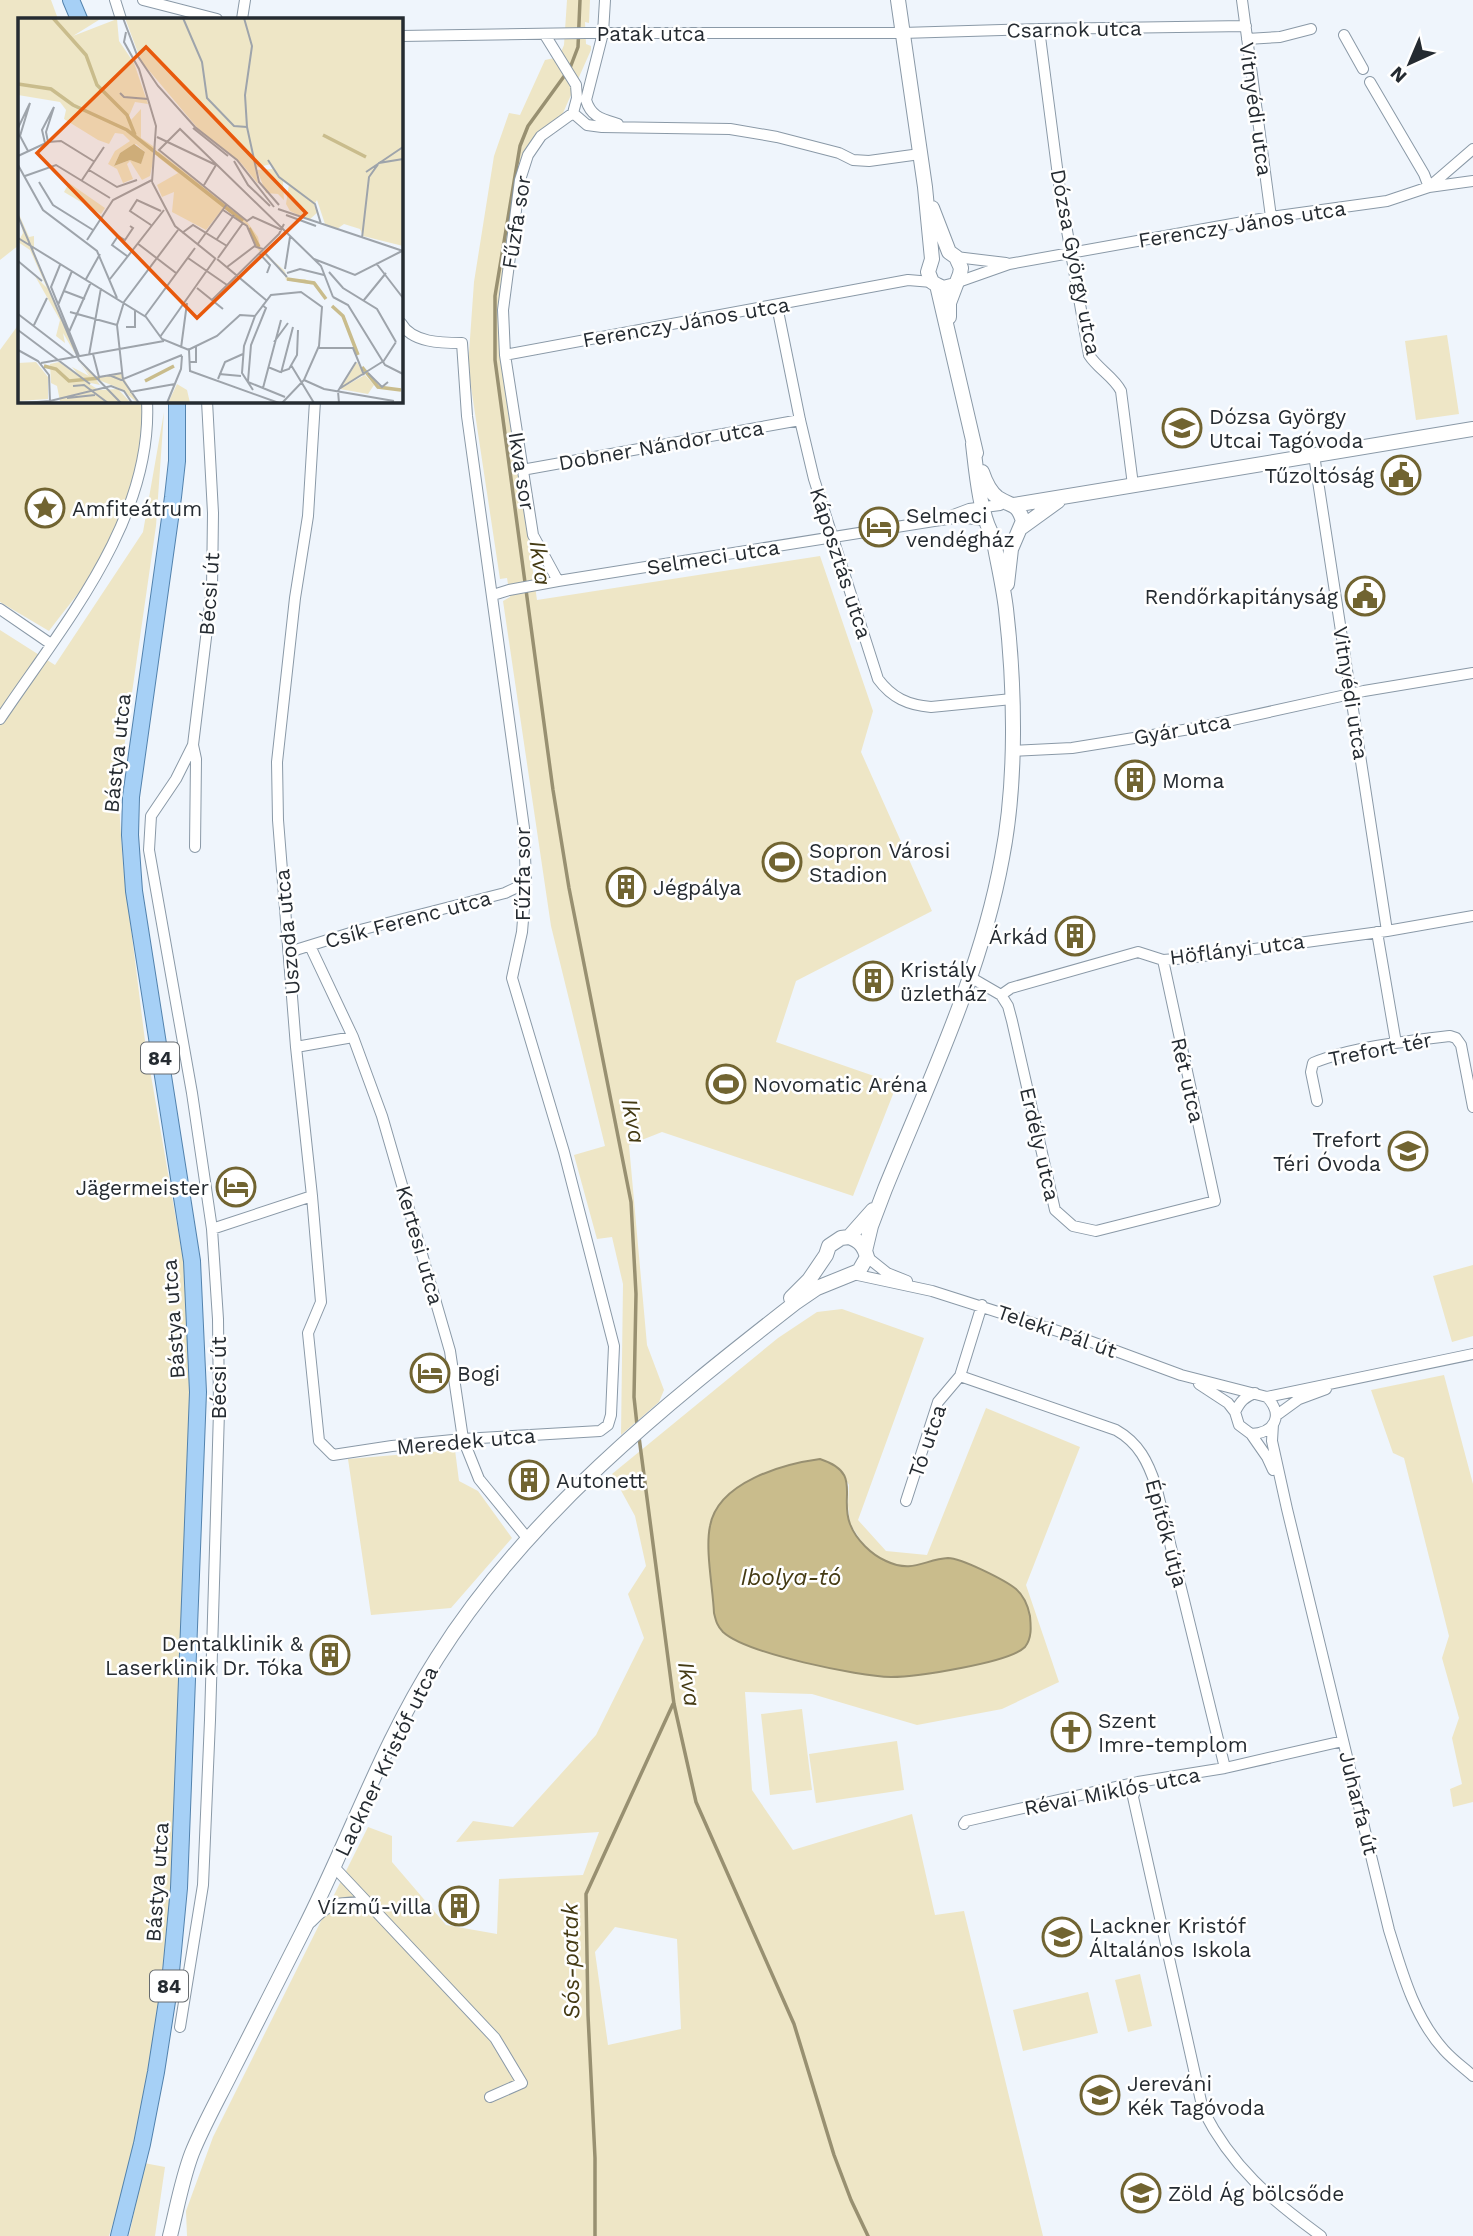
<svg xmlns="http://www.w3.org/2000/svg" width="1473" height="2236" viewBox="0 0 1473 2236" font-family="'Work Sans',sans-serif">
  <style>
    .green { fill: #eee6c6; fill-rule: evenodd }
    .water { fill: #c9bc8c; stroke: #989071; stroke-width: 2 }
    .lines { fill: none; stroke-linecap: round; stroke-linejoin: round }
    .stream { stroke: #989071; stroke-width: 3.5 }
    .street-casing { stroke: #8a99a7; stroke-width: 12 }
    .secondary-casing { stroke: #8a99a7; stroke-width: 16 }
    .primary-casing { stroke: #5282ad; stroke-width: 18 }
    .street { stroke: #fff; stroke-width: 10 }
    .secondary { stroke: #fff; stroke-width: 14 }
    .primary { stroke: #a6d0f6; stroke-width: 16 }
    .labels { text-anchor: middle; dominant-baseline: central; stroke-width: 5; stroke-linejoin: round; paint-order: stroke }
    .shield { fill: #fff; stroke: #666b6f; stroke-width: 2 }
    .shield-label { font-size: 19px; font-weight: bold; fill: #252b31 }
    .street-label { font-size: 21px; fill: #252b31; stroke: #fff }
    .poi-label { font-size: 21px; fill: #252b31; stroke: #fff; text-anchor: start }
    .water-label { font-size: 23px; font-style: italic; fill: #443a13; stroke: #fff }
    .inset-river { fill: none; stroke: #c9bc8c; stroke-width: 3.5 }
    .inset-road { fill: none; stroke: #9ea4ab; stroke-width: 2 }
    .view { fill: #e8590c; fill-opacity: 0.15; stroke: #e8590c; stroke-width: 3.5 }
    .inset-edge { fill: none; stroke: #252b31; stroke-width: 3.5 }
  </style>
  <rect width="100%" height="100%" fill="#eff5fc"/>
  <path class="green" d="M0,0H51L58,19H19V245L0,260Z
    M567,0H590L589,23L585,22L586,44L591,46V50L563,113L537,137L526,157L504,322V366L537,600L820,556L873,711L861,752L932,911L796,981L776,1042L897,1084L853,1196L662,1132L629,1145L647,1345L664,1390L659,1402L621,1435L623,1284L612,1237L597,1239L574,1155L605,1146L551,926L503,601L510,597L507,578L500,579L468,367L474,282L494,156L509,113L520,115L545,60L559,57L564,45Z
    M19,324V401H138L145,407C141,458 128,511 103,557C89,582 66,608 49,631L0,602V350Z
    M1447,335L1459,414L1416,420L1405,341Z
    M164,412L156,526L118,790L123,864L145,1041L188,1288L191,1419L171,1889L161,1983L147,2084L126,2180L109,2236H0V630L55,665L143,532Z
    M1473,1265V1336L1452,1342L1433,1276Z
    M842,1309L924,1338L858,1520L886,1551L927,1555L986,1408L1080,1447L1026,1585L1059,1682L1002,1709L917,1725L812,1694L745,1692L752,1790L793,1850L912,1814L935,1915L964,1911L1043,2236H187L186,2211L213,2137L368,1827L392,1836V1862L446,1925L497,1934L499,1879L583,1875L599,1832L456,1842L473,1821L513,1827L596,1735L644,1638L628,1594L646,1566L635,1516L612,1474L778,1338L817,1312ZM820,1459L842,1473L849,1485L848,1505L850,1524L862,1542L876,1556L891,1564L911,1567L950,1558L962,1561L1017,1589L1008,1656C970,1665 931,1677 892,1677C859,1676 747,1653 723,1632C717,1627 716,1621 714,1613C713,1588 705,1550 710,1526C718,1482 783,1464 820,1459ZM615,1927L677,1939L681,2029L608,2045L595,1952Z
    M1444,1375L1473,1484V1802L1453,1807L1450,1789L1462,1784L1452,1738L1459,1718L1442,1658L1449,1636L1404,1458L1393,1453L1371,1390Z
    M455,1450L459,1481L478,1491L512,1538L451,1608L371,1615L348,1459Z
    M802,1709L812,1790L770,1795L761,1714Z
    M897,1741L904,1790L816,1803L809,1754Z
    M1140,1974L1152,2026L1128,2032L1115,1980Z
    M1088,1992L1098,2033L1023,2051L1013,2010Z
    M144,2163L165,2167L155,2236H129Z"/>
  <path class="water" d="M820,1459C863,1473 839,1496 850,1524C856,1540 872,1555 886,1561C913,1574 925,1559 948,1558C961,1558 1005,1580 1016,1589C1024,1596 1028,1606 1030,1616C1031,1627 1032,1638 1025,1647C1009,1663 915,1677 891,1677C858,1676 747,1654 723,1632C717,1626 716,1621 714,1613C713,1588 705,1550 710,1526C718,1482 783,1464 820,1459Z"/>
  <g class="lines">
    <path class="stream" d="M570,68L578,47L580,0
      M565,75L528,126L520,146L495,296V360L553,790L569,888L631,1202L636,1294L634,1397L637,1425
      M639,1437L674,1704L696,1802L794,2024L834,2155L851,2200L868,2236
      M595,2236V2158L588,2015L586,1894L673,1704"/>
    <defs>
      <path id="street" d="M115,0L121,19
        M143,0L217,19
        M605,0L603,33L586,100C591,117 602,119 618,124
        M1242,0L1271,217
        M242,19L245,0
        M1039,29L1060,191L1089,355C1098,369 1114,377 1121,391L1133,485
        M545,35L576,85L577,98L573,113L541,136L528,155L520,180L503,310L505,355L533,535L558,581
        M1344,35L1363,69
        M401,36L586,33H902L1039,29L1246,26
        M1247,39L1280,37L1311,29
        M1370,82L1424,174L1429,187
        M573,113L587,125L602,127L730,129L777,137L839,153L853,160L869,161L920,154
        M1429,187L1473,149
        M956,257L1006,263
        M958,282L1009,264L1271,217L1387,201L1429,187L1473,181
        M777,306L800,420L814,479L878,679C892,698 908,705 931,707L1012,699
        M505,355L908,280L932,282
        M315,401L308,516L295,598L277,762L278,820L296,1047L312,1196L321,1302L308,1333L319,1441L333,1455L392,1446L463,1439L600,1431L608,1425L611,1415L614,1346L564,1152L512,978L522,932L526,883L524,828L467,416L462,343C442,343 412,343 401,323
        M1314,455L1387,931
        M522,470L800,420
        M953,515L969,509L1000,505
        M493,595L509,590L558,581L934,521L961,517L987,521
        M0,609L51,644
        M0,719C63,625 153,520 147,401
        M193,745L196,759L195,847
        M1012,751L1072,748L1196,728L1364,691L1473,673
        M1377,932L1396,1043
        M310,946L353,1037L382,1116L450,1351L463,1439L479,1479L528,1539
        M289,952L360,930L505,893L526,883
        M970,977L1001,995L1011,988L1138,952L1163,960L1188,958L1387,931L1473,916
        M1001,995L1008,1006L1012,1021L1055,1210L1073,1226L1096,1231L1215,1201L1163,960
        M296,1047L353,1037
        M1317,1101L1311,1072L1313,1063C1352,1047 1408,1041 1450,1036L1456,1038L1461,1045L1473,1107
        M212,1229L312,1196
        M867,1257L887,1273L907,1281
        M853,1274L932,1291L1089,1341L1181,1375L1267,1397C1284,1415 1275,1433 1251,1434
        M960,1376L1116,1430C1139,1443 1148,1462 1156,1486L1225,1768
        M1199,1384L1228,1403L1235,1412L1239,1425L1251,1434L1267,1457L1273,1470
        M1267,1397L1473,1354
        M1235,1412C1240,1402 1244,1397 1255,1393
        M1277,1415L1299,1399L1326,1389
        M1273,1424L1272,1441L1287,1509L1389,1930C1402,1972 1414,2017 1444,2050C1453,2060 1464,2068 1473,2076
        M906,1501L938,1402L960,1376L982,1305
        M1138,1782L1133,1797L1203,2110C1232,2167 1270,2199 1321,2236
        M964,1824L966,1821L1138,1782L1225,1768L1343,1741
        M335,1868L495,2038L522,2083L490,2097
        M311,1922C331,1901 339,1902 367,1903
        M180,2027L203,1885L210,1720L219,1411L218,1319L212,1229L192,1093L149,850L151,816L176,779L193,745L212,588L213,513L207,401"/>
      <path id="secondary" d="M898,0L925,187L932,259L928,272L932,282L937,285L943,288L955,285
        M932,208L949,252L956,257L961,268L960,274L949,303V317
        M937,285L976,453
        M982,472C985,481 990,492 998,498C1012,507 1017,502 1023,521L1011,549L1007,584
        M1014,505L1473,429
        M1022,527L1058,501
        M865,1251L871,1226L885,1189C929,1081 981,973 1002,858C1017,781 1015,687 1006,609C1003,584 997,560 993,536C980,516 976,469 973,444
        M791,1298L809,1280L826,1255L829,1246L841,1238L849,1237L873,1210
        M170,2236C177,2208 182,2179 192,2153C203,2126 217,2101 230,2075C254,2027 279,1979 303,1931C349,1841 382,1744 437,1658C527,1515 663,1406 795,1303L817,1288L859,1271L867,1257C864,1246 860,1241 849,1237"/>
      <path id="primary" d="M71,0L79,19
        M119,2236L142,2144L156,2072L170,1982L179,1888L198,1392L192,1261L134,891L130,835L131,797L173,497L177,461V401"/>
    </defs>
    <use href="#street" class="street-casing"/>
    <use href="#secondary" class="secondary-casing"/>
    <use href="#primary" class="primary-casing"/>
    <use href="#street" class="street"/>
    <use href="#secondary" class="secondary"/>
    <use href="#primary" class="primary"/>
  </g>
  <defs>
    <symbol id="school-ring" viewBox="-11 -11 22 22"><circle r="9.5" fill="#fff" stroke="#716431" stroke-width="1.5"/><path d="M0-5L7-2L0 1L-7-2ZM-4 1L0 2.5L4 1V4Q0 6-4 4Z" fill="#716431"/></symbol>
    <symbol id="civic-ring" viewBox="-11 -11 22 22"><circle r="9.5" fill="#fff" stroke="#716431" stroke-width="1.5"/><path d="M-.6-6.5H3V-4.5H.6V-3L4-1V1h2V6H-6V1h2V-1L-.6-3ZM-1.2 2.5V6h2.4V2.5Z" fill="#716431"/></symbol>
    <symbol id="sight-ring" viewBox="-11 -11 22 22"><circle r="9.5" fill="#fff" stroke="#716431" stroke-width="1.5"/><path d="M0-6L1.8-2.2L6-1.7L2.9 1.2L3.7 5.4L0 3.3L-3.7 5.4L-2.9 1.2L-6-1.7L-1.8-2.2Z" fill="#716431"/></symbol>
    <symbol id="hotel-ring" viewBox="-11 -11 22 22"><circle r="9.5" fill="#fff" stroke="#716431" stroke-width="1.5"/><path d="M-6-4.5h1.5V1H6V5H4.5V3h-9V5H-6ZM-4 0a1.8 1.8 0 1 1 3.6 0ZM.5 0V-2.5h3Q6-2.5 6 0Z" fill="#716431"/></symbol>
    <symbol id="building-ring" viewBox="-11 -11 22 22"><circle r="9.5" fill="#fff" stroke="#716431" stroke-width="1.5"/><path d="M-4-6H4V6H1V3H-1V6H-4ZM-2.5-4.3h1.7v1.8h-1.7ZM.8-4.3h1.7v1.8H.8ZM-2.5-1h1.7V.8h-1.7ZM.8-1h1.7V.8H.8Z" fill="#716431"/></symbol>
    <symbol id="stadium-ring" viewBox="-11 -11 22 22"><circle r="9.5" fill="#fff" stroke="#716431" stroke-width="1.5"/><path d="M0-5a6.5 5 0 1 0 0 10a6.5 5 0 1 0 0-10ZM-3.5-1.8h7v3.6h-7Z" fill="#716431"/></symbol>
    <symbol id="church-ring" viewBox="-11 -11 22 22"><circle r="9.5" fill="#fff" stroke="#716431" stroke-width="1.5"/><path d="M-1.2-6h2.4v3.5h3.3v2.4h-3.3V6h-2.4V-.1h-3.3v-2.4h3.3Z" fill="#716431"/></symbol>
  </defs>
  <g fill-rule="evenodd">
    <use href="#school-ring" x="1160" y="406" width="44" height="44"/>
    <use href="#civic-ring" x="1379" y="453" width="44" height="44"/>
    <use href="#sight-ring" x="23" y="486" width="44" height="44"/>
    <use href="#hotel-ring" x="857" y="505" width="44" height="44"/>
    <use href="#civic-ring" x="1343" y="574" width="44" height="44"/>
    <use href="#building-ring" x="1113" y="758" width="44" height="44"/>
    <use href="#stadium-ring" x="760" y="840" width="44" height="44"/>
    <use href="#building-ring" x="604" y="865" width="44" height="44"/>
    <use href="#building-ring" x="1053" y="914" width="44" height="44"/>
    <use href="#building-ring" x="851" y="959" width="44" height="44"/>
    <use href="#stadium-ring" x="704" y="1062" width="44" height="44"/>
    <use href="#school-ring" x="1386" y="1129" width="44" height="44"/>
    <use href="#hotel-ring" x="214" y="1165" width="44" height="44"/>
    <use href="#hotel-ring" x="408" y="1351" width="44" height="44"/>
    <use href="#building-ring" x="507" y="1458" width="44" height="44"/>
    <use href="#building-ring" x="308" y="1633" width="44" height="44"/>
    <use href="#church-ring" x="1049" y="1710" width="44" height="44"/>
    <use href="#building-ring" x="437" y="1884" width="44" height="44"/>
    <use href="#school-ring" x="1040" y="1915" width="44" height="44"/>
    <use href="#school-ring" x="1078" y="2073" width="44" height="44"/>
    <use href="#school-ring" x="1119" y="2171" width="44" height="44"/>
  </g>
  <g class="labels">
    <g class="shield">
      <rect x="141" y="1042.5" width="38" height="31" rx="5"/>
      <rect x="150" y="1970.5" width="38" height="31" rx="5"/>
    </g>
    <g class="shield-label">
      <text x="160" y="1058">84</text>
      <text x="169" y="1986">84</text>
    </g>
    <g class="street-label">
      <text transform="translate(1074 29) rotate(-1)">Csarnok utca</text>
      <text x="651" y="33">Patak utca</text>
      <text transform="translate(1256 109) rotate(82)">Vitnyédi utca</text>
      <text transform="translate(516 222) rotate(-81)">Fűzfa sor</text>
      <text transform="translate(1242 224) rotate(-9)">Ferenczy János utca</text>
      <text transform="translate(1076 262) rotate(79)">Dózsa György utca</text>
      <text transform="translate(686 322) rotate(-10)">Ferenczy János utca</text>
      <text transform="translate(661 445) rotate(-10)">Dobner Nándor utca</text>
      <text transform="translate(522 471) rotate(81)">Ikva sor</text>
      <text transform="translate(713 557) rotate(-9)">Selmeci utca</text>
      <text transform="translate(841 563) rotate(72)">Káposztás utca</text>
      <text transform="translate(209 594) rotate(-86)">Bécsi út</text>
      <text transform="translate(1351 693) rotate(81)">Vitnyédi utca</text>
      <text transform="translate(1182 729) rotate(-10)">Gyár utca</text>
      <text transform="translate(117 753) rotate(-84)">Bástya utca</text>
      <text transform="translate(522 874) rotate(-90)">Fűzfa sor</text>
      <text transform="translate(408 919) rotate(-15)">Csík Ferenc utca</text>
      <text transform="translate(287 932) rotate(-95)">Uszoda utca</text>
      <text transform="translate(1237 949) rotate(-7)">Höflányi utca</text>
      <text transform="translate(1380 1049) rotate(-11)">Trefort tér</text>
      <text transform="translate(1188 1080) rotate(77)">Rét utca</text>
      <text transform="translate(1040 1144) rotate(77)">Erdély utca</text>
      <text transform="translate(420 1245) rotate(74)">Kertesi utca</text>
      <text transform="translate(173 1319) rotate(-94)">Bástya utca</text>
      <text transform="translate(1057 1331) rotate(19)">Teleki Pál út</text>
      <text transform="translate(218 1378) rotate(-90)">Bécsi út</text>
      <text transform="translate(466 1441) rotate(-5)">Meredek utca</text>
      <text transform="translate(927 1441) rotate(-71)">Tó utca</text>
      <text transform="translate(1167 1533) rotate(75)">Építők útja</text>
      <text transform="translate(386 1761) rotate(-64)">Lackner Kristóf utca</text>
      <text transform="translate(1112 1791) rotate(-11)">Révai Miklós utca</text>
      <text transform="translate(1359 1803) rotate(76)">Juharfa út</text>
      <text transform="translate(157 1882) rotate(-86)">Bástya utca</text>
    </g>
    <g class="poi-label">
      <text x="1209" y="416">Dózsa György<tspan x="1209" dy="24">Utcai Tagóvoda</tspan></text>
      <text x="1374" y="475" text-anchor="end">Tűzoltóság</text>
      <text x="72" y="508">Amfiteátrum</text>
      <text x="906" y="515">Selmeci<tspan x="906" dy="24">vendégház</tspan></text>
      <text x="1338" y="596" text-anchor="end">Rendőrkapitányság</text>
      <text x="1162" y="780">Moma</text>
      <text x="809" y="850">Sopron Városi<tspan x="809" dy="24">Stadion</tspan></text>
      <text x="653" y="887">Jégpálya</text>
      <text x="1048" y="936" text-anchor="end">Árkád</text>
      <text x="900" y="969">Kristály<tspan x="900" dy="24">üzletház</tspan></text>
      <text x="753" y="1084">Novomatic Aréna</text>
      <text x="1381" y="1139" text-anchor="end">Trefort<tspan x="1381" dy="24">Téri Óvoda</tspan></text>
      <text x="209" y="1187" text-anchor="end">Jägermeister</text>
      <text x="457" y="1373">Bogi</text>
      <text x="556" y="1480">Autonett</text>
      <text x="303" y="1643" text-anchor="end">Dentalklinik &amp;<tspan x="303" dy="24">Laserklinik Dr. Tóka</tspan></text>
      <text x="1098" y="1720">Szent<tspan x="1098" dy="24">Imre-templom</tspan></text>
      <text x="432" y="1906" text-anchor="end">Vízmű-villa</text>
      <text x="1089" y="1925">Lackner Kristóf<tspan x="1089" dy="24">Általános Iskola</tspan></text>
      <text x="1127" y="2083">Jereváni<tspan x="1127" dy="24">Kék Tagóvoda</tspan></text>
      <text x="1168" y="2193">Zöld Ág bölcsőde</text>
    </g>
    <g class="water-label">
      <text transform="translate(540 563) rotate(82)">Ikva</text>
      <text transform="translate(633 1121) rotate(79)">Ikva</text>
      <text x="791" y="1577">Ibolya-tó</text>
      <text transform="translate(689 1684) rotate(81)">Ikva</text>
      <text transform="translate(571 1961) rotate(-91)">Sós-patak</text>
    </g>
  </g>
  <g transform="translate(18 18)">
    <rect width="385" height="385" fill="#eff5fc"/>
    <path d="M0,0H84L55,18L99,1L101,23L116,45L130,86L117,84L111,98L113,102L123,91V120L138,130L132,158L124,162L112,143L109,146L115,161L105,165L99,151L90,146L97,133L112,123L105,116L97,115L91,126L80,122L46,101L48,92L42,84L0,77ZM118,126L127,134L123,145L112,142L96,148L102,135ZM107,0H385V228L345,218L342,211L326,206L319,211L307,206L299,182L296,187L300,194L291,202L272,193L268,186L271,166L265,163L266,182L260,176L248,175L239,152L254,151L253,146L237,150L240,166L223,145L182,113L123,43ZM140,133L227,201L240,219L243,232L266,252L271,262L287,261L297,267L268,262L266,254L241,233L228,207L206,189L188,212L154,194L156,174L144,179L139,167L160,155L140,139ZM51,165L87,190L83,196L46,174ZM0,194L11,219L16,218V234L58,337L45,315L47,325L38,318L42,302L17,258L29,270L12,232L0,224L5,215ZM59,341L73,359L61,341L77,359L103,355L120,385L101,370L78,361L82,367L68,364L81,372L100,371L113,385L42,383L39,368L33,365L32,346L41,344L63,360L54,349L71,358ZM18,344L30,359V381L0,383V345ZM339,344L345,355L327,368L347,357L356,367L350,376L322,371ZM159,366L169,372L172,385H150Z" fill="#eee6c6" fill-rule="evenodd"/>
    <path d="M116,126L127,134L123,146L112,142L96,148L102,135Z" fill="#c9bc8c"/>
    <path class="inset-river" d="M35,0L68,37L79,67L109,97L117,117M0,66L33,71L55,87L109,112L225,203M305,117L348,139M231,210L241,229M269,261L296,265L308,281M314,288L325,298L340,337M26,348L38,351L51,363L82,360M344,349L360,369L383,372M127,363L156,348"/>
    <path class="inset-road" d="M105,0L119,37L140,68L177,109L219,142L256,189M165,0L184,44L189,80L216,108L229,109M226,0L234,28L227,77L229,109L241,164L261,187M108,14L106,24L121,51L138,108L134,164M102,75L106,79L130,81M0,110L12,85L2,118L10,133M175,110L210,138M139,119L198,147M27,125L24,112L36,89L28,114L30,124M0,138L30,124L43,123L77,144M250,142L261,159L297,186L303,206M216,143L230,167L252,188M0,147L25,192L79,233L99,280M71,152L99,169L119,162M348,154L385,129M7,158L38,147L92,180M64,162L86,129M21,164L35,187L75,212M134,164L157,208L198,241M186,167L198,147M260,191L385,233M205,192L229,208L238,229L245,231M268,197L298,208M0,198L61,342L103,385M133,207L112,193L119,182L143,193M264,212L235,199L229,203L141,132L162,111L303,248L315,279M164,215L175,207L209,228M0,220L128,299L144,321L171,332M344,220L351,159L361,145L385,141M199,221L216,197M69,222L95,182L134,162M119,225L158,255M179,227L209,186M241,235L252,247L249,255M247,235L269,259M109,238L94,227L100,218L107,222L115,210L112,208M170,240L209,267M200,240L225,205M199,241L248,282M296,241L337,257L384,233M0,243L24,263M358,245L385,280M42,247L33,269L61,338M209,249L238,227M267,251L272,219M311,254L325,270L359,291L378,324M269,255L282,251L306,257M68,261L82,236M92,261L146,192M179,270L205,291M46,273L67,281M315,279L330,287L367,347L385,356M194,282L261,216L266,206M346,282L368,255M40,287L54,253M52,294L99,307M0,296L56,339M127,298L177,230M16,307L29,280M108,309H117V292M0,312L72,366M51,314L73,264M142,319L197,241M256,324L270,305M163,330L169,285M301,330H335L346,357M0,332L20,343L31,357L32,383L93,368L106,373L114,385M170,332L199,318L222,297L237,298M171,332L172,353L261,385M75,336L81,359L104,355M71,337L83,270M171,344H178V329M365,344L378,324M23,345L146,323M273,347L296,385M250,349L262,354L271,351L279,337L280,312M263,355L275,309M350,355L364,369L370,364M201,356L223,358M91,357L103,362L164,337M200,361L207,344L225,336M286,362L306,371L376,383M230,363L233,327L248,290L244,287M230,364L267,379M55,368L66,367L90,385M245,370L263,302M321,371L364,344M235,372L224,355L226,328L237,298L253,277L283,274L304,289L301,328L286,362L264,385M112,374L157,366M49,380L77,377M6,385L32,383M121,385L105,362L99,307L106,284L160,212M149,385L163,351L164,338M321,385L320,373L338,344"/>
    <path class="view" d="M128,29L288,195L179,300L19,135Z"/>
    <rect width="385" height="385" class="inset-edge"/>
  </g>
  <g transform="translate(1410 63) rotate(224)" stroke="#ffffff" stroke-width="5" paint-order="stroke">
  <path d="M0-5L12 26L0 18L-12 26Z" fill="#252b31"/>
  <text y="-10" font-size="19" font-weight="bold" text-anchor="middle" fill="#252b31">N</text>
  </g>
</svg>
